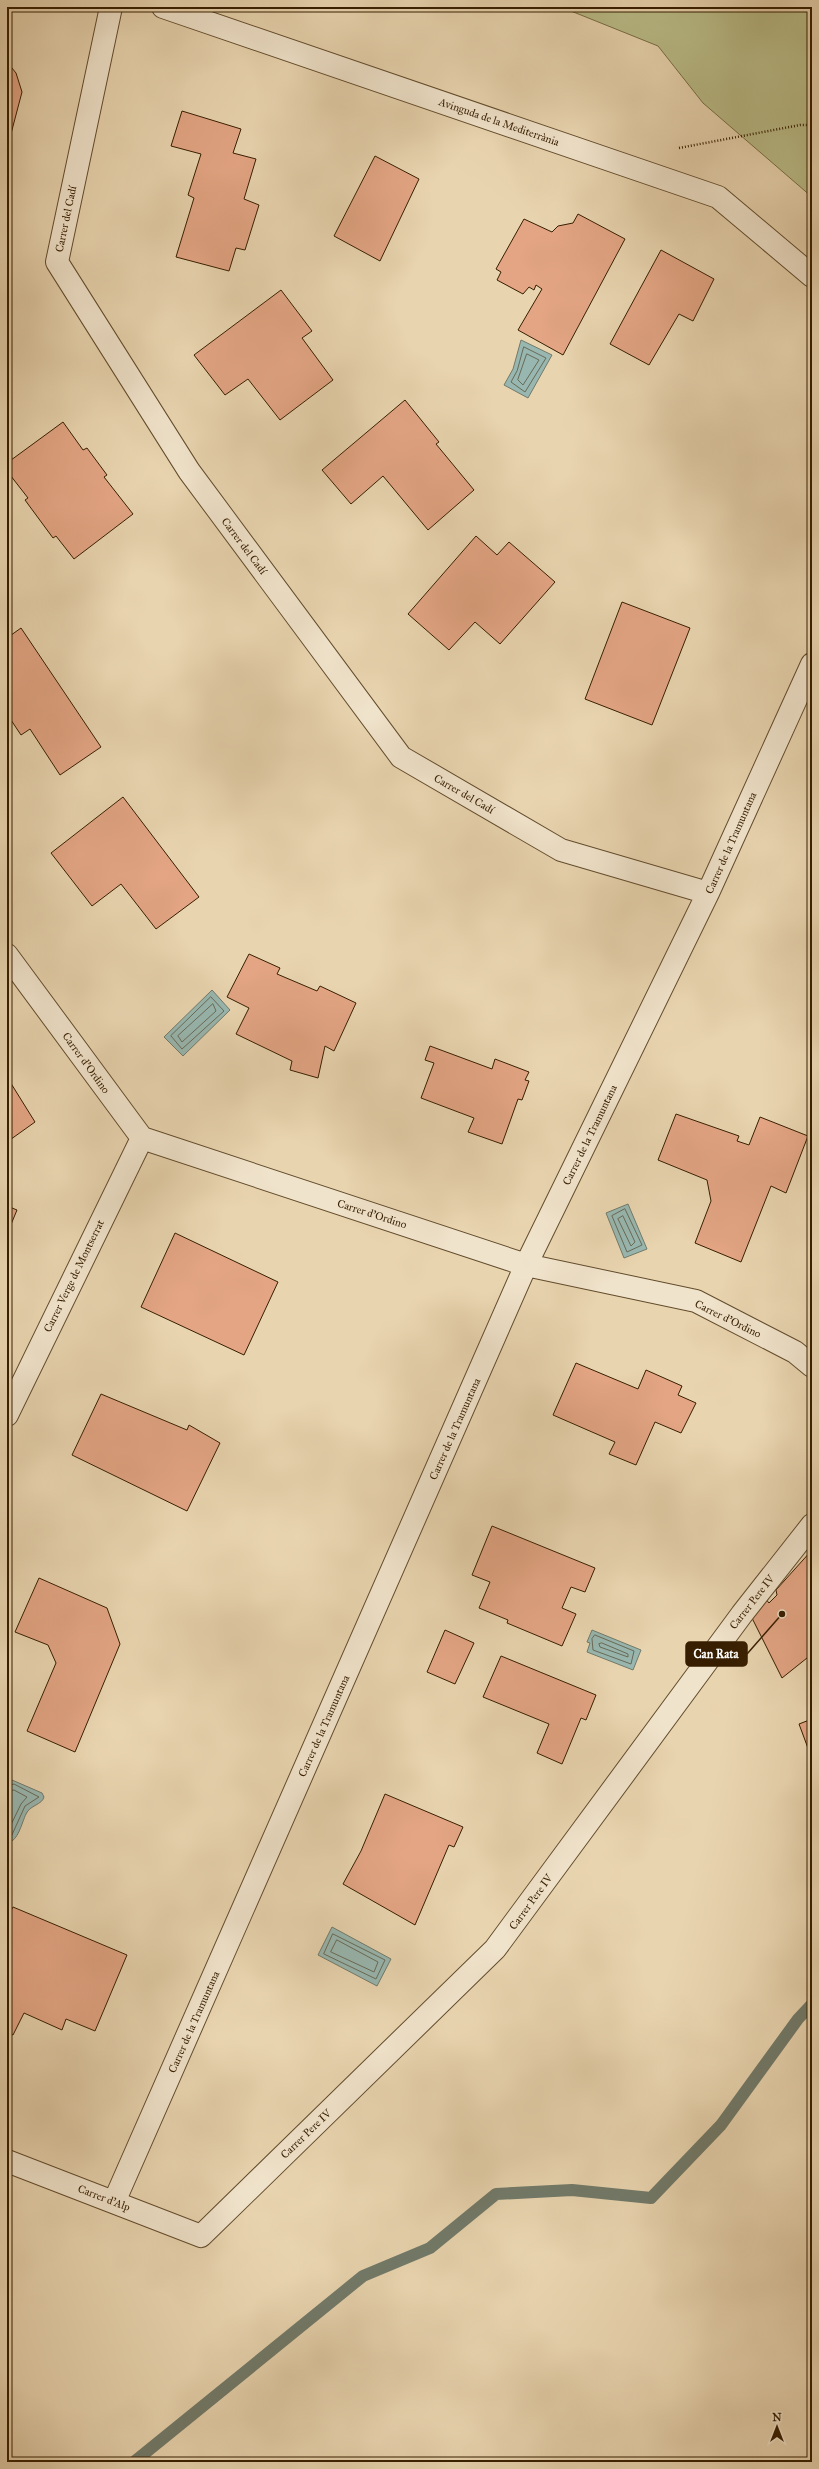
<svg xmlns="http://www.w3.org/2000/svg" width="819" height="2469" viewBox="0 0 819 2469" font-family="'IM FELL Great Primer',serif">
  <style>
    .green { fill: #b9bc88; stroke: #786d44 }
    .water { fill: #98b7b0; stroke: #717a6a }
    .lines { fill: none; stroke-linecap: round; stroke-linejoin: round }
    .shore { stroke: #686a58; stroke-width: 1 }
    .stream { stroke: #717a6a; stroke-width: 12 }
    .building { fill: #e3a584; stroke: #371e00 }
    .minor-casing { stroke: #634c2c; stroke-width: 24 }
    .path { stroke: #371e00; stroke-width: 2.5; stroke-dasharray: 1 2; stroke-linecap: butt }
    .minor { stroke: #f0e3cb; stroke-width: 22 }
    .labels { text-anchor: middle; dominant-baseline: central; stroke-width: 3; stroke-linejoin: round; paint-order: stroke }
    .street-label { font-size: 11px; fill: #371e00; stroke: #f0e3cb }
    .leader { fill: none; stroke: #371e00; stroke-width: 1.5 }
    .callout-dot { fill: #371e00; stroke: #f0e3cb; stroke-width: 1.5 }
    .callout { fill: #371e00; stroke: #371e00; stroke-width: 1.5 }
    .callout-label { font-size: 12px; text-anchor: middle; font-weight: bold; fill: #fff }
  </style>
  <rect width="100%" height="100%" fill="#e8d4af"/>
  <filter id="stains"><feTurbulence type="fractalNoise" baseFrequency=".005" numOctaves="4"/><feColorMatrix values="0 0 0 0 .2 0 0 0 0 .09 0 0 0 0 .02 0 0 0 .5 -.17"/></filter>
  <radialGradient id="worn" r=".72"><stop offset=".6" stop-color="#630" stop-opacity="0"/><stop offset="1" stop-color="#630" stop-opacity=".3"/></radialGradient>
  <path class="green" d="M561,7H812V197L703,103L658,46Z"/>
  <path class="water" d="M521,340L552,355L528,398L504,385L513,369Z
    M212,990L230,1010L183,1056L164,1037Z
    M628,1204L647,1249L624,1258L606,1213Z
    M592,1630L641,1650L633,1670L587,1652L590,1643L587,1642Z
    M12,1780L42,1793L44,1797C42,1805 30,1805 26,1814C22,1822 18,1842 8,1842L7,1784Z
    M332,1927L391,1959L377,1986L318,1955Z"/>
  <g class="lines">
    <path class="shore" d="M524,347L546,358L525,392L511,382L517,371Z
      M527,354L539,360L523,385L518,380Z
      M211,997L224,1011L182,1049L171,1036Z
      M213,1004L216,1011L182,1042L178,1036Z
      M625,1209L642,1245L627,1252L612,1216Z
      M623,1216L635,1242L631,1246L618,1219Z
      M595,1635L634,1651L631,1664L593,1650L592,1639Z
      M602,1643L628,1654V1657L600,1647L599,1644Z
      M7,1786L14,1784L39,1797L25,1806L11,1837L7,1838
      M7,1791L14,1790L27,1797L21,1804L7,1833
      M333,1934L385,1960L376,1979L324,1954Z
      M337,1940L378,1962L374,1972L331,1952Z"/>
    <path class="stream" d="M134,2462L363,2276L430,2248L496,2194L572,2190L651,2198L721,2125L798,2019L812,2004"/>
  </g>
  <path class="building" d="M7,62L16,73L22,92L7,149Z
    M182,111L241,129L233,153L256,159L244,199L259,205L245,250L236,248L229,271L176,257L194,198L188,195L201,154L171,146Z
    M375,156L419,179L380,261L334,236Z
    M578,214L625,239L563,355L518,330L542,289L536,285L534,290L529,287L523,294L497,280L501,272L496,269L524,219L552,232L558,226L573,223Z
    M661,250L714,279L693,321L679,314L649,365L610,344Z
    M281,290L312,331L302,338L333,380L280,420L248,379L225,395L194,355Z
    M405,400L439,442L436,444L474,490L428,530L383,476L351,504L322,470Z
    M63,422L83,450L87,448L107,475L104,477L133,514L74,559L56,536L53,538L25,500L28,498L7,471V463Z
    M476,536L497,555L509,542L555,582L500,644L475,622L449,650L408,614Z
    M622,602L690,628L652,725L585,699Z
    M21,628L101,747L60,775L30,729L21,735L7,714V638Z
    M123,797L199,897L156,929L121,884L92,906L51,853Z
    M249,954L280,968L277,974L317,991L320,986L356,1003L334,1051L325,1046L318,1078L290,1070L292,1061L236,1034L249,1008L227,997Z
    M430,1046L492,1069L495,1059L529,1072L525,1080L529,1081L522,1100L518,1099L502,1144L468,1132L474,1118L421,1098L434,1063L425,1060Z
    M7,1077L35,1122L7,1142Z
    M676,1114L739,1136L737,1141L749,1145L760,1117L808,1136L786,1193L771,1186L741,1262L695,1243L711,1201L707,1180L658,1160Z
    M7,1206L17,1210L7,1234Z
    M175,1233L278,1282L244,1355L141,1307Z
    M576,1363L638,1389L646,1370L682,1386L678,1395L696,1403L681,1433L655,1422L636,1465L609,1454L615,1442L553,1415Z
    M101,1394L187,1430L189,1425L220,1443L187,1511L72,1455Z
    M492,1526L595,1568L585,1592L571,1587L562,1608L576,1614L562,1646L507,1623L508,1620L479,1608L490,1582L472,1575Z
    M812,1550V1581L809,1584L812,1590V1654L782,1678L752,1618L765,1598L769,1603L777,1595L776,1590Z
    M39,1578L107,1608L120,1644L75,1752L27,1731L56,1663L48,1645L15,1632Z
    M445,1630L474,1643L455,1684L427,1672Z
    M501,1656L596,1695L586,1720L581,1718L562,1764L537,1753L549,1724L483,1697Z
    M812,1719V1759L799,1724Z
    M385,1794L463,1827L454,1847L449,1845L415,1925L343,1884L361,1851Z
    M13,1907L127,1955L95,2031L66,2019L62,2030L24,2013L13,2035L7,2032V1918Z"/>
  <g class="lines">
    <defs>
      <path id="minor" d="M111,7L57,262L189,471L401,757L561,850L708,893
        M163,7L718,197L812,276
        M7,955L142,1138L526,1265L696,1301L795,1352L812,1366
        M7,1415L142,1138
        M7,2161L201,2236L495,1949L742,1614L812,1525
        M114,2202L526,1265L708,893L812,664"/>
    </defs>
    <use href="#minor" class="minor-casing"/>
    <path class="path" d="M679,148L800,125H812"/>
    <use href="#minor" class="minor"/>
  </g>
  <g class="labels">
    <g class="street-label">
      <text transform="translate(499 122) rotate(19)">Avinguda de la Mediterrània</text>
      <text transform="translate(66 219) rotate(-78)">Carrer del Cadí</text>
      <text transform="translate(244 546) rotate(53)">Carrer del Cadí</text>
      <text transform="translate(464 794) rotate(30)">Carrer del Cadí</text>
      <text transform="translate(731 843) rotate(-66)">Carrer de la Tramuntana</text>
      <text transform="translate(86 1063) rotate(54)">Carrer d'Ordino</text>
      <text transform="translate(590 1135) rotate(-64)">Carrer de la Tramuntana</text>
      <text transform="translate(372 1214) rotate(18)">Carrer d'Ordino</text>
      <text transform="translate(74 1276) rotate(-64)">Carrer Verge de Montserrat</text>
      <text transform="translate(728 1319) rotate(26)">Carrer d'Ordino</text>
      <text transform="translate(455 1429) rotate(-66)">Carrer de la Tramuntana</text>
      <text transform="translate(752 1602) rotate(-52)">Carrer Pere IV</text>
      <text transform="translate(324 1726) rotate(-66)">Carrer de la Tramuntana</text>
      <text transform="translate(531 1902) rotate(-54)">Carrer Pere IV</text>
      <text transform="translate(194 2022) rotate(-66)">Carrer de la Tramuntana</text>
      <text transform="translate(306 2134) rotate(-44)">Carrer Pere IV</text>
      <text transform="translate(104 2198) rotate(21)">Carrer d'Alp</text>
    </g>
  </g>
  <path class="leader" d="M782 1614L747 1654"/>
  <circle class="callout-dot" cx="782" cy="1614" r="4"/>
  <rect class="callout" x="686" y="1642" width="61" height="24" rx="4"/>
  <g class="callout-label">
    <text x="716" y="1658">Can Rata</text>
  </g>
  <rect width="819" height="2469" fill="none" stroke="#e8d4af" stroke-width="24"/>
  <rect x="8" y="8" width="803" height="2453" fill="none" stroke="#371e00" stroke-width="2"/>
  <rect x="12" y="12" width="795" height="2445" fill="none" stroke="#371e00"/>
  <g transform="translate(777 2427)" stroke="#f0e3cb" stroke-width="3" paint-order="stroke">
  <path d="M0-3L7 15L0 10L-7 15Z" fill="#371e00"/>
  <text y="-6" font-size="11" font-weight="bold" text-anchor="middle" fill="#371e00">N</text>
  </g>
  <rect width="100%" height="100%" filter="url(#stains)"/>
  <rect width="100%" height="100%" fill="url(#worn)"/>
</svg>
